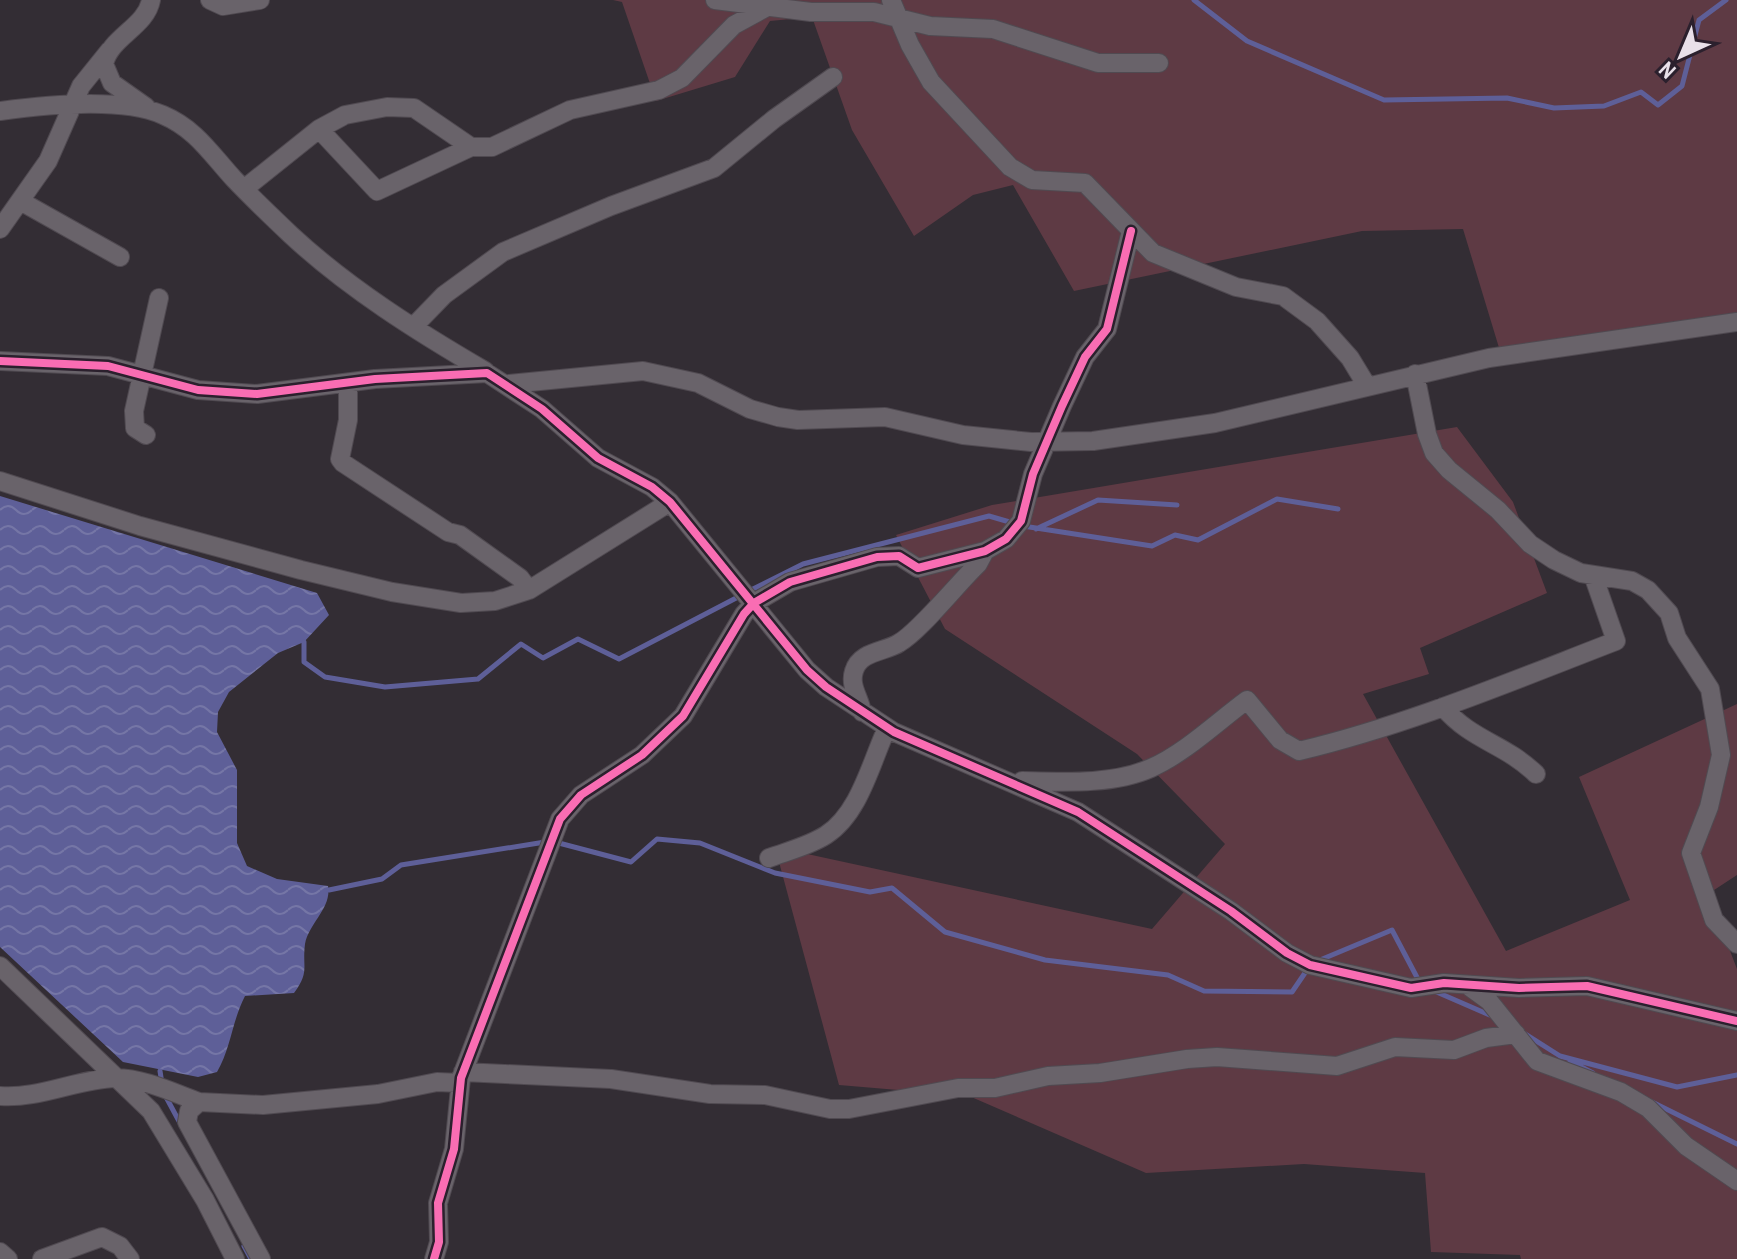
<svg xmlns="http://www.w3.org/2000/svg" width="1737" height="1259" viewBox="0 0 1737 1259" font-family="'Archivo Narrow',sans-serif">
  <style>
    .grass { fill: #5e3a44 }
    .water { fill: url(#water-waves) }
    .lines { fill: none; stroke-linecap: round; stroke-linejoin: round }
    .stream { stroke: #5e5f98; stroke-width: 5 }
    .minor-casing { stroke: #504a51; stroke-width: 20 }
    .minor { stroke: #69636a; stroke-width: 18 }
    .cycleway-casing { stroke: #2b202d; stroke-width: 13 }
    .cycleway { stroke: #f96db3; stroke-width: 8 }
  </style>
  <defs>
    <pattern id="water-waves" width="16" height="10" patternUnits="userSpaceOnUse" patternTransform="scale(2)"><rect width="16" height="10" fill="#5e5f98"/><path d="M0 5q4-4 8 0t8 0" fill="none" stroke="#7576a6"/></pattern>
  </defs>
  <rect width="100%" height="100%" fill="#332d34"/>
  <path class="grass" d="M613,0H1737V318L1500,351L1463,229L1362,231L1074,291L1013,185L973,195L914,236L852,130L812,17L770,21L735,77L656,101L622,2Z
    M1457,427L1513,502L1547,593L1420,648L1429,674L1363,694L1506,951L1630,900L1579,777L1737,704V875L1708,894L1737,969V1259H1521L1520,1255L1431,1252L1425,1173L1304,1164L1146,1173L969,1096L839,1085L775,847L1152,929L1225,844L1137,754L945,629L896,535L992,505Z"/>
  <path class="water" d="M0,496L317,593L329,615L304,642L278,653L229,692L218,712L217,732L237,770V843L247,866L277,879L328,886C332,908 309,923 305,944C302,968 310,971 294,993L245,996C232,1021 231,1048 217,1072L198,1077L123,1062L0,947Z"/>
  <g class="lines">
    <path class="stream" d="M1194,0L1247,41L1384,100L1507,98L1554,108L1604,106L1641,92L1658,105L1682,86L1699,20L1726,0
      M1023,526L1152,546L1175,535L1198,540L1277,499L1338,509
      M1036,529L1098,500L1177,505
      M749,591L803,564L989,516L1013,523
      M304,642V662L325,677L385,687L478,679L521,644L543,658L578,639L619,659L740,596
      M555,842L631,862L657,839L700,843L775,873L870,892L892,888L945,932L1045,960L1168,975L1204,991L1292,992L1309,967
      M329,890L382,879L401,865L545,842
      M1320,960L1392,930L1420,983
      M1432,990L1492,1016
      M1522,1032L1560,1056L1677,1087L1737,1075
      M1570,1061L1593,1073
      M160,1071L162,1084
      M166,1097L180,1123
      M1652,1102L1737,1144
      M244,1246L251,1259"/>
    <defs>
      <path id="minor" d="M210,0L223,6L260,0
        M715,0L811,12H874L930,26L993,29L1098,63H1159
        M891,0L910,45L931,82L1010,167L1032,180L1085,183L1153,253L1236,287L1283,296L1317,321L1350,358L1367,386
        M146,107L112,83L104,64C110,37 146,27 151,0
        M0,111C44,105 122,97 163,115C196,129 211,154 234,179C252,198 272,217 291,235C348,288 418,332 485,371
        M319,129L377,191L471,147
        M244,189L319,129L345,115L387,107L414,108L471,147H492L570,110L659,90L682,78L734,25L767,7
        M22,202L120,257
        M0,229L48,161L81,86L110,50
        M413,327L444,295L503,252L611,206L714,168L774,119L833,77
        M0,361L108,366L198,390L257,394L375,379L487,373L542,409L598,458L652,487L670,502L807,670L826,687L894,732L1078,812L1231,911L1287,953L1310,965L1411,988L1444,983L1519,988L1587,986L1737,1021
        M1415,374L1427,434L1434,453L1449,470L1498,510L1530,544L1554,560L1581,573L1632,581L1648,590L1669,613L1677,638L1710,689L1721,755L1709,807L1691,853L1714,920L1737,944
        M348,384V420L340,459L343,463L448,532L460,535L520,578L529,590
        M509,384L643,371L698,383L750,409L778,417L798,420L885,417L963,435L1031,442L1093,441L1215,423L1489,358L1737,322
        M146,435L135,428L134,411L159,298
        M0,481L140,526L301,570L392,592L461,603L495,601L529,590L670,502
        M1443,707C1472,741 1504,743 1536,774
        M862,712C860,698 849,686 854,671C860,651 885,652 899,643C919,632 959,582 978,564L985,551
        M1022,781C1063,782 1113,785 1151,768C1185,753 1217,722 1247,700L1280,740L1299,751C1408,725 1512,681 1616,641L1593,575
        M769,858C788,851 809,846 826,835C860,813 871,762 887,728
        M0,966L151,1111L205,1200L235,1259
        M1467,985L1489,1001L1537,1061L1621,1092L1648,1108L1686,1146L1737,1181
        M463,1072L611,1079L710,1094L765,1095L830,1109H849L958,1088H995L1048,1076L1100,1073L1187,1059L1217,1057L1337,1066L1395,1047L1454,1050L1486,1038L1516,1034
        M0,1096C40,1099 76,1079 116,1078C143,1078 174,1093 199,1102
        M0,1252L8,1259
        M42,1259L102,1237L120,1246L130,1259
        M261,1259L187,1122L189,1111L199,1102L263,1105L378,1094L437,1082L460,1083
        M434,1259L439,1242L438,1203L454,1149L461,1078L560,819L581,795L642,755L683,716L744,614L754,603L790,582L877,557L899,556L918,568L985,551L1006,539L1021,521L1033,474L1062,406L1085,357L1107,329L1131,231"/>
    </defs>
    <use href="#minor" class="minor-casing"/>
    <use href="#minor" class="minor"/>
    <defs>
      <path id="cycleway" d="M0,361L108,366L198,390L257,394L375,379L487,373L542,409L598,458L652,487L670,502L807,670L826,687L894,732L1078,812L1231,911L1287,953L1310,965L1411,988L1444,983L1519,988L1587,986L1737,1021
        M434,1259L439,1242L438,1203L454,1149L461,1078L560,819L581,795L642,755L683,716L744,614L754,603L790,582L877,557L899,556L918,568L985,551L1006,539L1021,521L1033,474L1062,406L1085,357L1107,329L1131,231"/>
    </defs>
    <use href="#cycleway" class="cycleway-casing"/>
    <use href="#cycleway" class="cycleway"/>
  </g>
  <g transform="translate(1681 56) rotate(224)" stroke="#2b202d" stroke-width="6" paint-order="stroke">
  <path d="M0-6L14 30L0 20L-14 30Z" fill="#e8e0e9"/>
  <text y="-12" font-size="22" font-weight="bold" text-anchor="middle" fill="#e8e0e9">N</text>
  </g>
</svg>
